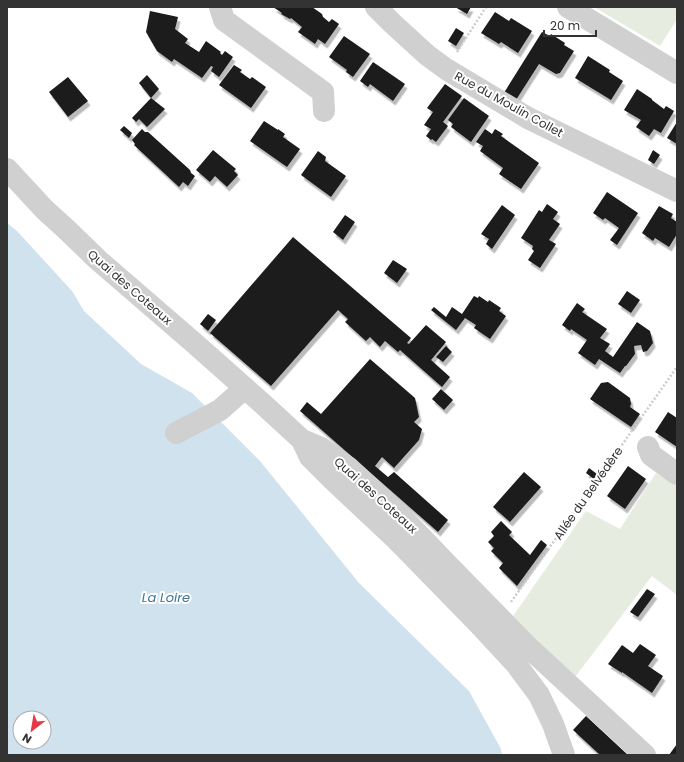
<svg xmlns="http://www.w3.org/2000/svg" width="684" height="762" viewBox="0 0 684 762" font-family="Poppins,sans-serif">
  <style>
    .green { fill: #e6ecdf }
    .water { fill: #cfe2ee; fill-rule: evenodd }
    .building { fill: #1a1a1a; filter: url(#shadow) }
    .lines { fill: none; stroke-linecap: round; stroke-linejoin: round }
    .path { stroke: #cdcdcd; stroke-width: 2.5; stroke-dasharray: 2 2; stroke-linecap: butt }
    .minor { stroke: #d0d0d0; stroke-width: 22 }
    .labels { text-anchor: middle; dominant-baseline: central; stroke-width: 4; stroke-linejoin: round; paint-order: stroke }
    .street-label { font-size: 12px; fill: #333; stroke: #fff }
    .water-label { font-size: 13px; font-style: italic; fill: #3f7597; stroke: #fff }
  </style>
  <defs>
    <filter id="shadow"><feDropShadow dx="2.5" dy="4.5" stdDeviation="0" flood-color="#0004"/></filter>
  </defs>
  <rect width="100%" height="100%" fill="#fff"/>
  <path class="green" d="M594,7H677V19L660,46Z
    M656,473L677,486V595L652,576L575,677L511,619L586,511L620,529Z"/>
  <path class="water" d="M7,223L17,231L72,291L84,311L141,364L192,393L260,461L359,583L469,691L501,749L502,755H7ZM20,718H44V742H20Z"/>
  <path class="building" d="M273,7H312L322,14L323,17L329,22L332,19L339,24L325,44L318,39L315,44L298,32L302,27L291,18L290,19L281,14L282,13Z
    M455,7H471L467,14Z
    M150,11L178,17L175,29L188,39L185,43L199,52L206,41L221,52L220,53L222,55L225,51L233,57L219,77L211,71L213,67L211,66L202,78L174,59L172,62L157,51L146,32Z
    M495,12L509,21L511,18L532,31L518,53L501,42L499,44L481,33Z
    M456,28L464,33L456,46L448,41Z
    M542,32L550,36L551,34L565,43L564,45L574,51L560,73L556,74L539,64L514,103L502,96Z
    M344,36L370,54L353,77L346,72L347,70L329,57Z
    M588,56L610,70L609,72L623,81L611,100L575,78Z
    M373,62L405,84L393,101L370,84L368,87L360,81Z
    M234,65L242,70L240,72L250,79L252,77L266,87L251,108L219,85Z
    M147,75L159,89L151,98L139,83Z
    M68,77L88,101L68,117L49,92Z
    M445,84L462,96L443,122L448,126L436,142L432,139L431,140L426,136L431,129L424,125L433,112L427,108Z
    M637,89L652,99V100L664,109L666,106L674,111L661,133L654,129L649,136L636,127L641,120L624,110Z
    M151,98L165,109L147,127L139,119L136,122L132,118Z
    M464,98L489,116L471,142L451,127L453,124L448,120Z
    M264,121L278,130V129L285,134L283,137L300,149L287,167L250,141Z
    M677,122V144L667,138Z
    M124,126L132,133L129,138L120,130Z
    M142,129L145,132H148L190,170L191,173L195,176L188,186L183,182L179,187L134,145L135,144L132,140Z
    M485,129L492,134L495,129L503,134L501,136L539,163L521,189L499,174L503,168L480,151L483,146L476,142Z
    M213,150L236,169L234,171L238,175L227,187L215,176L210,182L196,170Z
    M653,150L660,155L654,164L648,160Z
    M318,151L326,157L325,161L346,176L331,197L301,175Z
    M607,192L638,213L617,245L610,240L619,228L605,218L603,220L593,213Z
    M547,204L558,212L553,219L560,224L549,240L556,244L540,268L528,260L534,251L532,249L533,246L521,238L539,210L542,212Z
    M502,205L515,215L492,249L486,244L489,239L481,234Z
    M659,206L673,214L671,218L677,222V234L669,247L655,238L653,241L642,233Z
    M345,215L355,222L343,240L333,232Z
    M293,237L411,338L407,343L409,344L426,325L446,342L431,360L450,377L442,387L400,350L398,352L385,341L380,347L370,337L366,341L345,322L348,319L338,310L271,386L210,333Z
    M393,260L407,269L397,283L384,273Z
    M627,291L640,300L631,313L618,304Z
    M474,296L478,298L479,296L488,302L489,300L501,308L499,311L506,316L490,339L474,328L476,325L465,318L456,330L431,310L434,307L446,317L452,307L462,314Z
    M577,303L585,309L582,312L607,329L600,338L610,344L605,351L613,357L637,322L650,331L653,343L647,351L643,352L641,345L634,346L635,354L626,366H625L620,373L599,359L595,365L578,353L587,340L571,329L570,331L562,325Z
    M208,314L216,320L208,331L200,324Z
    M446,346L452,352L443,362L436,357Z
    M370,359L415,398L419,417L414,422L422,429L419,440L394,468L382,457L375,466L388,477L394,472L448,520L438,532L300,411L307,402L321,414Z
    M608,382L630,398L631,404L630,407L640,414L631,427L590,399L601,383Z
    M441,389L453,400L444,410L432,399Z
    M668,412L677,418V447L655,432Z
    M628,466L646,479L625,509L607,496Z
    M589,468L597,474L594,479L586,473Z
    M524,472L541,487L510,522L493,507Z
    M501,521L512,532L509,535L530,555L541,540L547,545L517,586L499,568L503,563L491,551L494,548L488,542L494,536L491,532Z
    M647,589L655,594L638,617L630,612Z
    M640,644L656,655L648,666L663,676L652,693L622,672V673L608,664L622,645L633,653Z
    M586,716L628,755H600L573,730Z
    M677,744V755H669Z"/>
  <g class="lines">
    <path class="path" d="M457,52L486,7
      M511,602L677,367"/>
    <path class="minor" d="M220,7L224,20L323,92L324,111
      M376,7L392,23L427,55L446,69L528,118L677,191
      M568,7L677,73
      M7,169L45,210L66,229L98,260L193,342L264,405L302,440L321,448L349,468L398,513L447,564L526,645L645,755
      M176,433L220,410L245,388
      M302,440L310,457L331,478L398,541L479,624L516,664L539,695L553,724L564,755
      M648,447L651,455L677,474"/>
  </g>
  <g class="labels">
    <g class="street-label">
      <text transform="translate(509 104) rotate(29)">Rue du Moulin Collet</text>
      <text transform="translate(130 287) rotate(41)">Quai des Coteaux</text>
      <text transform="translate(588 493) rotate(-55)">Allée du Belvédère</text>
      <text transform="translate(376 495) rotate(42)">Quai des Coteaux</text>
    </g>
    <g class="water-label">
      <text x="166" y="597">La Loire</text>
    </g>
  </g>
  <rect width="684" height="762" fill="none" stroke="#333333" stroke-width="16"/>
  <g transform="translate(32 730) rotate(211)"><circle r="19" fill="#ffffff" stroke="#adadad"/>
  <path d="M0-3L7 15L0 10L-7 15Z" fill="#e63946"/>
  <text y="-6" font-size="11" font-weight="bold" text-anchor="middle" fill="#333333">N</text>
  </g>
  <path d="M544 30v6h52v-6" fill="none" stroke="#333333" stroke-width="2"/>
  <text x="550" y="30" font-size="12" fill="#333333" stroke="#ffffff" stroke-width="3" paint-order="stroke">20 m</text>
</svg>
